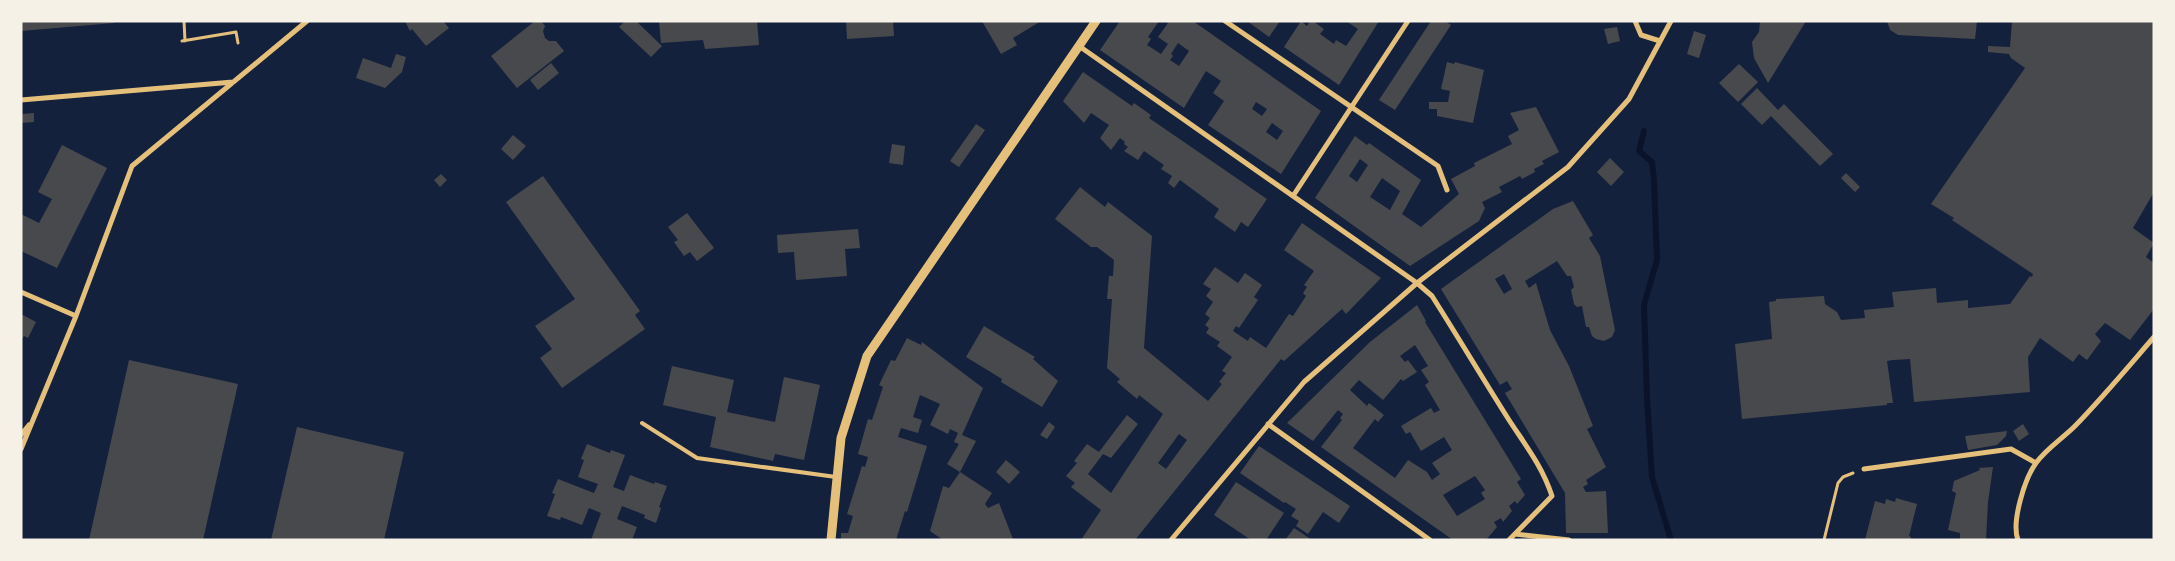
<svg xmlns="http://www.w3.org/2000/svg" width="2175" height="561" viewBox="0 0 2175 561" font-family="Manrope,sans-serif">
  <style>
    .lines { fill: none; stroke-linecap: round; stroke-linejoin: round }
    .stream { stroke: #0b132b; stroke-width: 6 }
    .building { fill: #48494c; fill-rule: evenodd }
    .path { stroke: #e5c07b; stroke-width: 3 }
    .service { stroke: #e5c07b; stroke-width: 4 }
    .minor { stroke: #e5c07b; stroke-width: 5 }
    .tertiary { stroke: #e5c07b; stroke-width: 9 }
  </style>
  <rect width="100%" height="100%" fill="#14213d"/>
  <g class="lines">
    <path class="stream" d="M1644,131L1639,151L1652,162L1654,180L1657,260L1644,305L1647,398L1652,477L1671,540"/>
  </g>
  <path class="building" d="M21,21H114V23L21,31Z
    M405,21H443L449,28L426,46L412,29L410,31Z
    M535,21H541L545,26L543,31L545,38L549,41H556L564,51L517,88L491,56Z
    M625,21H636L662,46L651,57L619,27Z
    M659,21H757L759,45L705,49L703,40L661,43Z
    M846,21H893L894,36L847,39Z
    M982,21H1041L1013,38L1017,45L1001,54Z
    M1120,21H1159L1148,37L1151,39L1147,45L1161,54L1168,44L1158,37L1168,23L1165,21H1193L1321,111L1281,174L1208,125L1224,101L1213,93L1221,81L1206,71L1184,108L1100,50ZM1178,43L1189,51L1179,66L1170,60L1173,56L1171,54ZM1256,102L1267,109L1262,116L1252,109ZM1272,123L1283,131L1277,140L1266,132Z
    M1247,21H1280L1269,37Z
    M1301,21L1307,26L1310,21H1313L1324,29L1320,34L1334,44L1336,40L1346,46L1358,29L1346,21H1379L1339,85L1284,47Z
    M1431,21H1445L1451,25L1395,110L1379,100Z
    M1760,21H1806L1768,83L1754,58L1752,42L1759,32Z
    M1887,21H1977L1975,39L1898,35L1890,30Z
    M2012,21H2154V192L2133,228L2154,243L2146,257L2154,263V309L2130,340L2105,323L2095,334L2101,341L2087,360L2079,354L2073,362L2040,338L2028,357L2030,392L1914,402L1910,359L1893,360L1887,361L1893,403H1887V405L1742,419L1735,344L1772,339L1769,302L1776,301V299L1824,296L1825,304L1837,312L1841,320L1865,318L1864,310L1894,307L1892,292L1936,288L1937,303L1968,300V308L2010,304L2030,276L2032,277L2033,274L1952,220L1954,218L1931,204L2025,68L2011,58L2009,54L1988,52V46L2010,47Z
    M1617,27L1620,41L1608,44L1604,29Z
    M1694,31L1706,35L1699,58L1687,54Z
    M396,54L406,57L402,72L385,88L356,78L363,58L391,68Z
    M1447,62L1454,64L1455,62L1484,70L1473,123L1437,116V109H1429V102H1448L1450,91L1441,89Z
    M551,63L559,73L538,90L530,80Z
    M1739,64L1758,82L1738,102L1719,83Z
    M1083,72L1132,106L1134,103L1151,115L1149,118L1267,199L1248,227L1241,222L1235,232L1214,217L1219,209L1180,180L1174,188L1168,183L1172,176L1161,169L1164,165L1144,151L1138,160L1124,151L1128,147L1124,144L1125,142L1120,138L1111,150L1100,138L1109,125L1091,113L1084,123L1063,101Z
    M1757,88L1778,110L1784,104L1833,154L1820,166L1771,116L1762,125L1741,104Z
    M1536,107L1559,152L1542,161L1544,164L1534,169L1535,172L1522,179L1520,176L1499,187L1502,192L1482,202L1485,208L1479,221L1410,266L1315,198L1355,136L1367,145L1369,143L1421,180L1402,214L1421,227L1459,194L1451,179L1475,166L1474,163L1512,144L1508,136L1519,130L1510,113ZM1360,159L1368,165L1357,182L1349,176ZM1382,178L1400,191L1390,210L1370,197Z
    M34,113V122L21,123V114Z
    M976,124L985,130L959,167L950,161Z
    M513,135L526,146L513,160L501,149Z
    M892,144L905,146L903,165L889,163Z
    M62,145L107,168L57,268L21,251V214L39,223L52,199L38,192Z
    M1610,158L1624,172L1611,186L1597,172Z
    M1846,173L1860,187L1855,192L1841,178Z
    M441,174L447,180L440,187L434,180Z
    M543,176L640,311L635,315L645,329L562,388L540,358L552,349L535,326L575,299L506,202Z
    M1080,187L1105,207L1108,202L1152,236L1144,348L1208,401L1222,384L1219,382L1226,373L1222,371L1232,357L1217,346L1220,342L1206,333L1209,328L1205,325L1210,318L1205,314L1213,302L1206,296L1211,289L1203,284L1215,267L1238,283L1245,273L1262,285L1254,297L1258,300L1239,328L1236,326L1233,331L1248,341L1250,337L1266,348L1289,314L1293,316L1306,296L1303,293L1307,287L1304,285L1314,271L1284,250L1302,223L1381,278L1346,314L1342,309L1284,361L1281,359L1135,540H1081L1101,510L1071,487L1075,483L1066,476L1077,463L1074,461L1087,444L1099,452L1127,415L1138,424L1111,458L1103,454L1088,474L1111,493L1163,414L1139,395L1137,399L1117,382L1120,379L1107,368L1112,299H1107L1109,276H1113L1114,260L1097,247H1091L1055,219ZM1179,434L1187,440L1166,469L1158,463Z
    M1573,201L1593,235L1589,238L1600,256L1615,330L1612,337L1604,341L1596,339L1592,336L1589,327H1586L1582,306L1577,307L1574,304L1571,290L1574,287L1571,276H1567L1557,261L1525,281L1529,288L1536,283L1550,330L1569,366L1593,426L1587,429L1606,467L1586,480L1588,484L1583,487L1586,492L1606,491L1608,533H1566L1565,493L1505,393L1512,389L1507,381L1500,385L1441,289L1553,209ZM1504,274L1512,289L1504,294L1495,279Z
    M687,213L714,248L697,261L690,252L684,256L674,242L678,240L668,227Z
    M858,229L860,248L845,249L847,276L796,280L794,252L778,253L777,235Z
    M1417,305L1426,321L1425,322L1521,479L1517,482L1525,495L1517,504L1515,501L1509,506L1512,511L1503,522L1501,518L1494,522L1497,527L1486,540H1453L1321,447L1342,420L1340,418L1343,414L1338,410L1313,441L1287,423L1370,342ZM1415,345L1428,366L1421,370L1429,382L1425,385L1440,410L1434,413L1431,408L1401,426L1406,434L1410,432L1421,451L1444,437L1452,450L1432,463L1440,474L1432,480L1427,472L1408,460L1395,478L1353,448L1375,419L1378,422L1384,415L1369,403L1367,406L1350,390L1359,380L1383,400L1401,379L1403,381L1417,372L1408,360L1405,362L1400,356ZM1475,476L1485,490L1481,493L1485,499L1457,516L1443,495Z
    M21,314L36,322L28,338L24,336L21,340Z
    M984,326L1035,357L1033,359L1058,381L1042,407L1001,382L1002,379L966,357Z
    M907,338L921,345L922,342L983,388L962,435L976,441L960,472L947,464L959,444L954,442L958,433L950,429L948,434L930,425L940,404L920,395L913,417L922,420L918,433L901,428L898,437L927,446L907,512L905,511L896,540H841V533H848L853,516L847,514L862,466L865,467L868,457L858,454L868,419L872,420L883,387L879,385L891,360L895,361Z
    M129,360L238,384L203,540H89Z
    M672,366L734,380L727,412L775,422L784,377L820,385L804,460L775,454L773,461L710,447L716,417L663,405Z
    M1049,422L1055,427L1047,439L1040,435Z
    M2023,424L2029,434L2019,441L2013,431Z
    M297,427L404,452L384,540H271Z
    M2007,431L2006,436L1997,445L1968,450L1965,436Z
    M587,444L610,453L611,450L625,455L613,487L624,491L630,475L654,484L655,482L667,486L659,507L661,508L656,523L644,518L645,515L622,506L617,519L637,527L632,540H591L601,513L589,508L582,525L561,517L560,520L547,516L555,494L552,493L558,479L594,493L598,484L578,477L584,460L581,459Z
    M1259,446L1350,506L1339,523L1323,512L1308,534L1296,526L1299,521L1291,516L1296,509L1285,502L1284,503L1240,473Z
    M1006,460L1020,472L1009,484L996,472Z
    M1993,467L1988,502L1986,540H1960V533L1948,530L1956,493L1952,491L1954,481L1980,470L1979,468Z
    M960,472L992,493L985,504L988,508L999,503L1013,539L943,540L930,531L943,486L949,488Z
    M1236,482L1284,513L1266,540H1251L1214,515Z
    M1896,498L1917,504L1909,536L1911,537L1910,540H1865L1875,501L1885,504L1886,499L1895,502Z
    M1294,528L1312,540H1285Z"/>
  <g class="lines">
    <path class="path" d="M184,21L185,41
      M182,41L236,32L238,43
      M1824,540L1838,483L1843,477L1853,473"/>
    <path class="service" d="M642,423L697,458L836,477"/>
    <path class="minor" d="M1225,21L1438,166L1447,190
      M1635,21L1641,35L1660,41
      M1079,46L1417,283L1432,296C1458,337 1483,379 1509,420C1526,446 1542,466 1552,496L1509,540
      M21,100L233,82
      M1293,196L1408,21
      M21,292L76,316
      M1268,424L1430,540
      M21,435L29,425
      M21,449L76,316L132,166L307,21
      M1864,469L2011,449L2036,463
      M1515,534L1569,540
      M1171,540L1304,382L1417,283L1568,167L1629,99L1671,21
      M2018,540C2011,522 2025,478 2036,463C2046,449 2063,438 2075,426C2103,397 2128,367 2154,337"/>
    <path class="tertiary" d="M831,540L841,438L867,356L1096,21"/>
  </g>
  <rect width="2175" height="561" fill="none" stroke="#f6f1e7" stroke-width="45"/>
</svg>
